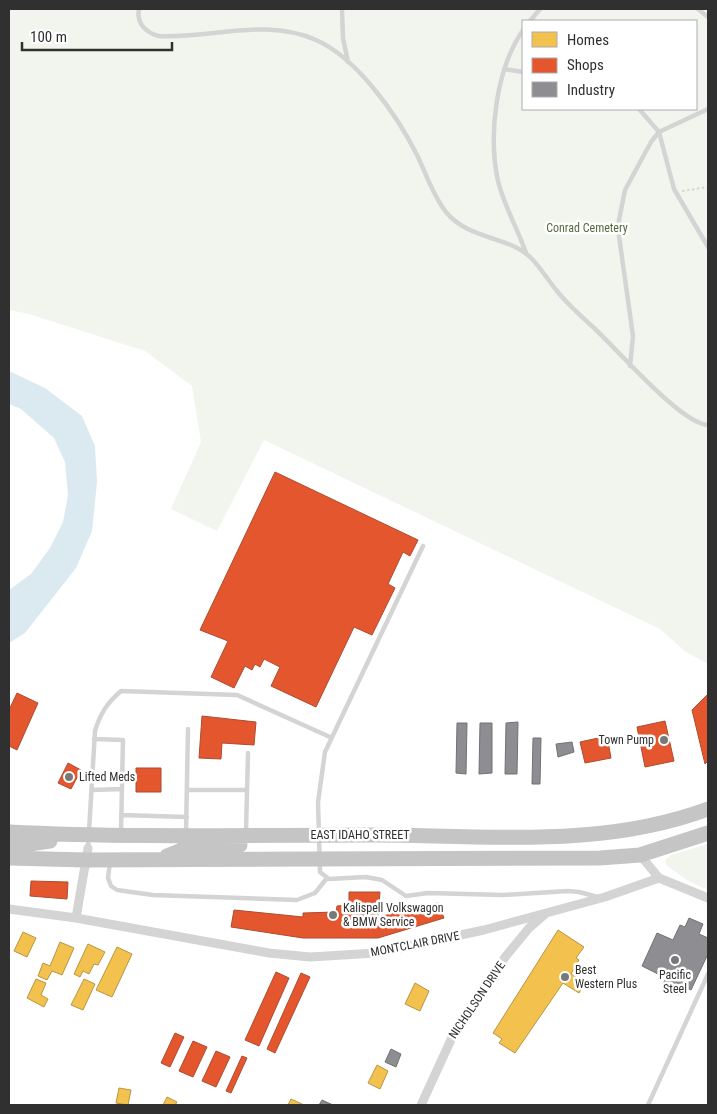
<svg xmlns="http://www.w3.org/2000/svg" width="717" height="1114" viewBox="0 0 717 1114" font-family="'Roboto Condensed',sans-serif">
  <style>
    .green { fill: #f2f5ed; fill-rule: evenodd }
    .water { fill: #dbeaf1 }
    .homes { fill: #f2c14e; stroke: #b89645 }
    .shops { fill: #e4572e; stroke: #ae4b2f }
    .industry { fill: #8d8d92; stroke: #717175 }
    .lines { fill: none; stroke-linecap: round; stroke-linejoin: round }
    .path { stroke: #d4d4d4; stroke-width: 2; stroke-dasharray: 2.5 2.5; stroke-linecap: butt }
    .service { stroke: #d4d4d4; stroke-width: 4.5 }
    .minor { stroke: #d4d4d4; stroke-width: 9 }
    .trunk { stroke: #c5c5c5; stroke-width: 15 }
    .poi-dot { fill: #787878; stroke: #fff; stroke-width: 2 }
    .labels { text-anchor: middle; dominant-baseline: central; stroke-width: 5; stroke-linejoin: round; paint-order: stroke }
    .park-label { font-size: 12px; fill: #566b3e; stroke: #fff }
    .poi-label { font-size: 12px; fill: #303030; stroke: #fff; text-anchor: start }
    .street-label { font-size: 12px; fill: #303030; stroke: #fff }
  </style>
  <rect width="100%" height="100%" fill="#fff"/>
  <path class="green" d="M9,9H708V664L686,652L660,629L264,440L217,531L171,509L201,442L192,386L145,351L29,314L9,310ZM523,21H696V109H523Z
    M708,844V890L688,881L666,865L665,860L671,855Z"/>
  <path class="water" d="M9,371L45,388L82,416L95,446L97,482L92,531L76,568L25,633L9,643V590L31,574L50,548L63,522L68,495L65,462L54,438L21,409L9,404Z"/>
  <path class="homes" d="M558,930L584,947L576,958L579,960L571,974L585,983L579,993L563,983L515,1053L499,1043L502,1039L493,1033Z
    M23,932L36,938L27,957L14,951Z
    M60,942L74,948L62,975L52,971L47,980L38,976L43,963L50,966Z
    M88,944L105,952L98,965L94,964L89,974L83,971L80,977L74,974Z
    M117,947L132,954L112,997L96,990Z
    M36,979L46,983L41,995L48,999L44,1007L27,998Z
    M84,979L95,984L83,1010L71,1005Z
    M415,983L429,991L420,1011L405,1004Z
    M377,1065L388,1071L380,1089L368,1083Z
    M119,1088L131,1090L128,1105L116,1103Z
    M167,1097L177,1102L175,1105H163Z
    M291,1099L304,1105H288Z"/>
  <path class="shops" d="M275,472L418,540L410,556L403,552L388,584L395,588L372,635L354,627L316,707L271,686L280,667L264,659L260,667L255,664L252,670L245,666L234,688L211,677L228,641L200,630Z
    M17,693L38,703L17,750L9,746V710Z
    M708,694V761L705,764L692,710Z
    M202,716L256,722L254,745L222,743L221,759L199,758Z
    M665,721L674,761L645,767L637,727Z
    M607,736L611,758L585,763L580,742Z
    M68,763L81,770L71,789L58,783Z
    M136,768H161V792H136Z
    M31,881L68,882L67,899L30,896Z
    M349,892H380L378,917L438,903L444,918L378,938H303L231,927L234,910L303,917V913L336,912L337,906L349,905Z
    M276,972L289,978L259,1046L245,1040Z
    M301,973L310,977L275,1053L267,1049Z
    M175,1033L184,1037L170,1067L161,1063Z
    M193,1041L207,1047L193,1077L179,1071Z
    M216,1051L230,1057L216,1087L202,1081Z
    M242,1056L247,1058L231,1093L226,1091Z"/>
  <path class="industry" d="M518,722L517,774H505L506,723Z
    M457,723H467L466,774L456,773Z
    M480,723H492V773L479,774Z
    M533,738H541L540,784H532Z
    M572,742L574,752L558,757L556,744Z
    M689,918L703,924L699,934L708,938V954L691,990L683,986L679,995L662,986L666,978L642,966L657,933L673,940L680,925L685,927Z
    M391,1049L401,1054L396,1067L385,1062Z
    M322,1100L333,1105H319Z"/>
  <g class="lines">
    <path class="path" d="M682,191L708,187"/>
    <path class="service" d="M139,9C136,23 146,33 159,36C212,39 265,17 316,40C357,58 397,115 417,155C426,173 433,196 446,212C468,240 510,236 531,258C541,268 548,280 557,291C568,305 581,316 594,328C616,348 681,424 708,425
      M342,9L343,38L348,62
      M698,9L708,17
      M530,21L540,9
      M523,30C496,69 488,135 498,181C504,206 518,229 526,253
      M504,69L523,72
      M639,109L659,132L674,189L708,247
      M630,366L633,336L619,236V220L625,190L651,142L659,132L708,109
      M423,546L325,752L318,802L320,872L329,879L366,877L382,880L406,896L428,893L503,895L568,891L579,892L598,897
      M94,739L123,740L121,832
      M92,790L122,789
      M187,790H247
      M121,815L187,817
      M186,832L188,729
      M246,832L248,753
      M88,848L95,731C100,714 107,703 121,691L237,695L330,737
      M110,862L108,878L111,886L117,890L153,895L297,900L315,893L327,878
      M648,1105L708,974"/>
    <path class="minor" d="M640,855L659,878
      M9,909L76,918L269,953L310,957L376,953L484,930L605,897L659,878L708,898
      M76,918L88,848
      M421,1105L454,1033L469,1009L506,956L529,928L545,914"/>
    <path class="trunk" d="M9,832C131,838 253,835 375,835C489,835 600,849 708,809
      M9,847L50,841
      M167,856L187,848L240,845
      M9,858L86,860L600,858L640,855L708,833"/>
  </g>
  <g class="poi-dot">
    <circle cx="664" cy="740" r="5"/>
    <circle cx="69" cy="777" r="5"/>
    <circle cx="333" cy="915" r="5"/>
    <circle cx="675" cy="960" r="5"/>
    <circle cx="565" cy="977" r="5"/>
  </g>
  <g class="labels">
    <g class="park-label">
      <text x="587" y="228">Conrad Cemetery</text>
    </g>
    <g class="poi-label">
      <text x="654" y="740" text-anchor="end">Town Pump</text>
      <text x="79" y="777">Lifted Meds</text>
      <text x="343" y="908">Kalispell Volkswagon<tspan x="343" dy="14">&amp; BMW Service</tspan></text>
      <text x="575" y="970">Best<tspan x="575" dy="14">Western Plus</tspan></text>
      <text x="675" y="975" text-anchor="middle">Pacific<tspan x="675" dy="14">Steel</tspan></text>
    </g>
    <g class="street-label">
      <text x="360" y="835">EAST IDAHO STREET</text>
      <text transform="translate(415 944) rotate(-11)">MONTCLAIR DRIVE</text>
      <text transform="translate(477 1000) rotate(-56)">NICHOLSON DRIVE</text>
    </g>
  </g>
  <rect width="717" height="1114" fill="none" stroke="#303030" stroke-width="20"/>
  <rect x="522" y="20" width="175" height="90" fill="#ffffff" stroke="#acacac"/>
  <rect x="532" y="32" width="25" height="15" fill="#f2c14e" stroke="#acacac"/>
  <text x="567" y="45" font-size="15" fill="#303030">Homes</text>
  <rect x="532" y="58" width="25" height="15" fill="#e4572e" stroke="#acacac"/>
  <text x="567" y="70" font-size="15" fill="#303030">Shops</text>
  <rect x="532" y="82" width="25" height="15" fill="#8d8d92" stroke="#acacac"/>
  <text x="567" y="95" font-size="15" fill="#303030">Industry</text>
  <path d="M22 42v8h150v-8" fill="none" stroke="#303030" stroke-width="2.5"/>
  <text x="30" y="42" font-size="15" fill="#303030" stroke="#ffffff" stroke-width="4" paint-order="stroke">100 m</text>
</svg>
